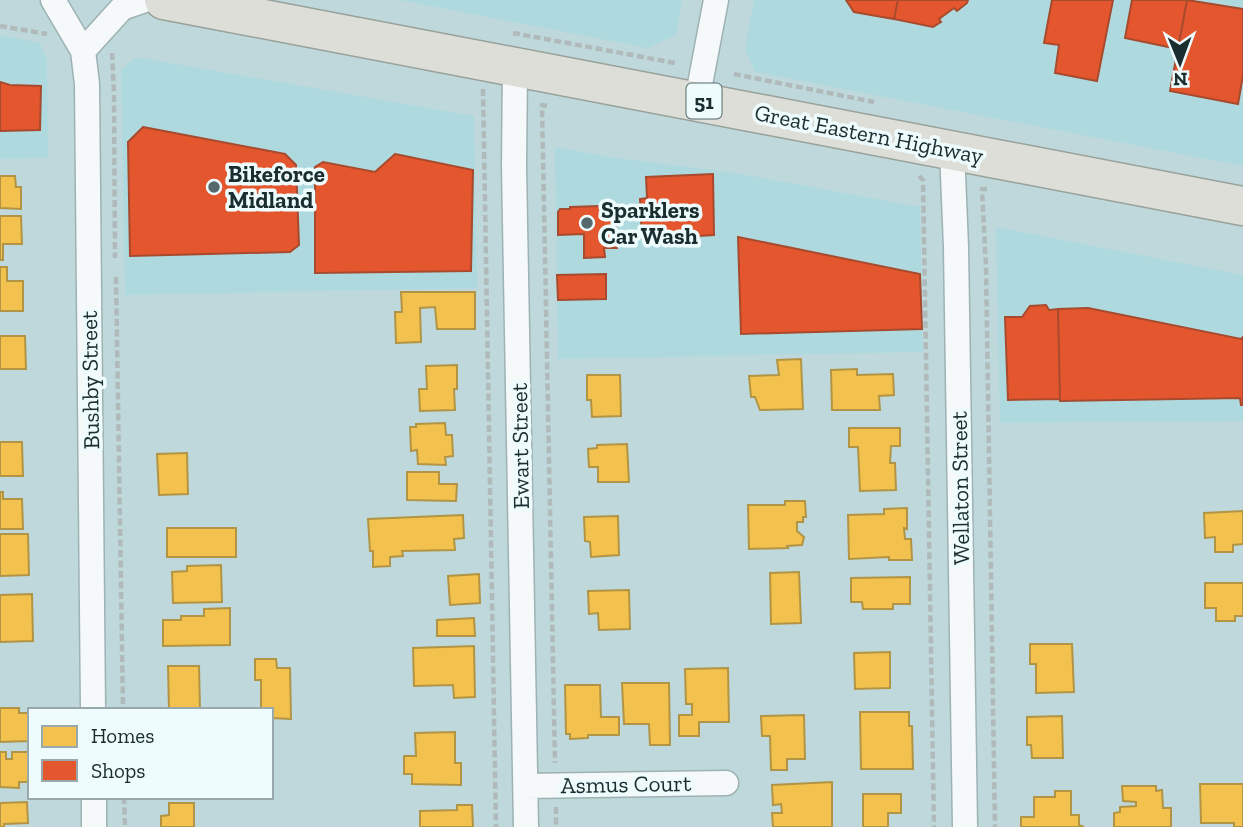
<svg xmlns="http://www.w3.org/2000/svg" width="1243" height="827" viewBox="0 0 1243 827" font-family="'Zilla Slab',serif">
  <style>
    .built { fill: #aedadf }
    .homes { fill: #f2c14e; stroke: #b19545; stroke-width: 2 }
    .shops { fill: #e4572e; stroke: #a74a2e; stroke-width: 2 }
    .lines { fill: none; stroke-linecap: round; stroke-linejoin: round }
    .minor-casing { stroke: #9eb2b4; stroke-width: 27 }
    .trunk-casing { stroke: #98a19a; stroke-width: 41 }
    .path { stroke: #b1baba; stroke-width: 4.5; stroke-dasharray: 7 3.5; stroke-linecap: butt }
    .minor { stroke: #f5f9fa; stroke-width: 24 }
    .trunk { stroke: #deded8; stroke-width: 38 }
    .poi-dot { fill: #54696b; stroke: #eefcfe; stroke-width: 2.5 }
    .labels { text-anchor: middle; dominant-baseline: central; stroke-width: 7; stroke-linejoin: round; paint-order: stroke }
    .shield { fill: #eefcfe; stroke: #5a6b6d; stroke-width: 2 }
    .shield-label { font-size: 21px; font-weight: bold; fill: #1a2d2f }
    .street-label { font-size: 23px; fill: #1a2d2f; stroke: #eefcfe }
    .poi-label { font-size: 23px; font-weight: bold; fill: #1a2d2f; stroke: #eefcfe; text-anchor: start }
  </style>
  <rect width="100%" height="100%" fill="#bfd8db"/>
  <path class="built" d="M400,0H682L676,35L648,48Z
    M754,0H1243V166L755,72L745,48Z
    M0,35L40,43L47,60L48,158L0,159Z
    M136,57L474,116L477,288L125,295L121,70Z
    M555,147L617,158L736,173L920,207L923,352L558,359Z
    M996,227L1243,275V421L1000,423Z"/>
  <path class="homes" d="M0,176H15L16,187H21V209L0,208Z
    M0,216H21L22,244H3V260H0Z
    M0,267H7V281H23V311H0Z
    M401,292H475V329H437L435,307L420,308L421,342L396,343L395,312H402Z
    M0,336H25L26,369H0Z
    M801,359L803,409L760,410L755,397H751L749,376L779,375L777,360Z
    M457,365V389H454L455,410L420,411L419,389H427L426,366Z
    M857,369V375L893,374L894,395L879,396L880,410H832L831,370Z
    M587,375H620L621,416L592,417L591,400H587Z
    M445,423L446,435H452L453,456L445,457L446,465L418,464L417,450L411,451L410,427H416V424Z
    M849,428H900V446H891L890,463H895L896,490L860,491L858,447H849Z
    M0,442H22L23,476H0Z
    M627,444L629,482H598V467H589L588,449L597,448V445Z
    M187,453L188,494L159,495L157,454Z
    M407,472H439V484H457L456,501L407,500Z
    M0,492H3V499H22L23,529H0Z
    M785,501H805L806,517H803V522H797V531L804,537L802,545L787,546L788,548L749,549L748,505H785Z
    M907,508V529L904,528L905,539H911L912,560H889V557L849,559L848,515L884,514V509Z
    M1243,511V544L1233,545V552H1215V537L1205,538L1204,513Z
    M463,515L464,538L454,539L455,550L402,551L403,556L390,557V566L373,567V551H370L368,519Z
    M618,516L619,555L591,557L590,542L585,541L584,517Z
    M167,528H236V557H167Z
    M0,534H28L29,575L0,576Z
    M221,565L222,602L173,603L172,572L187,571V566Z
    M799,572L801,623L771,624L770,573Z
    M479,574L480,603L450,605L448,576Z
    M910,577V604H893V609H863L862,602H851V578Z
    M1205,583H1243V616H1235V621H1216V608H1205Z
    M629,590L630,629L599,630L598,613L589,614L588,591Z
    M32,594L33,641L0,642V595Z
    M230,608V645L163,646V620H181V616H204V609Z
    M474,618L475,636H437V620Z
    M1030,644H1072L1074,692L1036,693V664H1030Z
    M474,646L475,697L454,698L453,685L414,686L413,648Z
    M890,652V688L855,689L854,653Z
    M255,659H276L277,668H290L291,719L271,718V710H261V680H255Z
    M168,666H199L200,710H169Z
    M728,668L729,722H699V736H679V715H692V704H686L685,669Z
    M622,683H669L670,745H650L649,724H624Z
    M565,685H600L601,717H619V735H588V738L570,739V734H566Z
    M0,708H19V713H30V741L0,742Z
    M860,712H909V726H912L913,769H861Z
    M804,715L805,759H787V770H771L770,736H762L761,716Z
    M1062,716L1063,758H1032L1031,745H1027V717Z
    M455,732V763H461V785L412,784V774H404V756H416L415,733Z
    M0,752H6V759H12V752H30V782H19V788L0,787Z
    M832,782V827H773L772,813H782L781,804L773,805L772,785Z
    M1200,784H1243V827H1234V823H1201Z
    M1122,786H1156V791L1162,790L1163,808H1171V827H1114V813L1120,812V807L1136,806V802L1123,801Z
    M1055,791H1071V815H1079V825L1084,827H1021V817H1034V797H1055Z
    M863,794H901V813H888V827H863Z
    M27,802L28,823L4,824V827H0V803Z
    M169,803H194V827H161V816L169,815Z
    M457,805H472L473,827H420V811L457,810Z"/>
  <path class="shops" d="M846,0H898L894,19L854,12Z
    M898,0H968L967,3L957,11L954,8L939,19L941,22L933,27L894,19Z
    M1052,0H1113L1097,81L1055,73L1059,45L1044,43Z
    M1132,0H1187L1178,49L1125,38Z
    M1187,0L1243,9V75L1238,104L1170,91Z
    M0,82L10,85L41,86L40,130L0,131Z
    M143,127L285,154L296,165L299,245L290,252L130,256L128,142Z
    M395,154L473,170L471,271L315,273V167L323,162L375,172Z
    M713,174L714,235L642,239L640,199L647,198L646,177Z
    M600,206L601,208H613L616,211L617,248H604L605,257L584,258V234L558,235V212L560,209H570V207Z
    M738,237L920,274L922,329L741,334Z
    M606,274V299L558,300L557,275Z
    M1046,305L1049,310L1058,309L1060,399L1008,400L1005,317H1022L1030,306Z
    M1088,308L1241,339L1243,337V405H1241L1240,398L1060,401L1058,309Z"/>
  <g class="lines">
    <defs>
      <path id="minor" d="M53,0L83,51L87,84L93,710
        M83,51L122,8L145,0
        M515,65L514,166L526,827
        M697,100L716,0
        M952,150L956,247L965,827
        M526,786L726,783
        M94,797V827"/>
      <path id="trunk" d="M164,0L1243,206"/>
    </defs>
    <use href="#minor" class="minor-casing"/>
    <use href="#trunk" class="trunk-casing"/>
    <path class="path" d="M0,26L47,34
      M513,33L675,63
      M112,53L114,93L115,258
      M734,74L874,102
      M483,89L496,827
      M547,106L542,105L555,763
      M919,176L923,180L934,827
      M987,189H982L986,267L995,827
      M116,277L123,710
      M124,797L125,827
      M556,807V827"/>
    <use href="#minor" class="minor"/>
    <use href="#trunk" class="trunk"/>
  </g>
  <g class="poi-dot">
    <circle cx="214" cy="187" r="7"/>
    <circle cx="587" cy="223" r="7"/>
  </g>
  <g class="labels">
    <rect class="shield" x="686.5" y="83.5" width="35" height="35" rx="5"/>
    <g class="shield-label">
      <text x="704" y="101">51</text>
    </g>
    <g class="street-label">
      <text transform="translate(869 134) rotate(11)">Great Eastern Highway</text>
      <text transform="translate(90 380) rotate(-91)">Bushby Street</text>
      <text transform="translate(520 446) rotate(-91)">Ewart Street</text>
      <text transform="translate(960 488) rotate(-91)">Wellaton Street</text>
      <text transform="translate(626 784) rotate(-1)">Asmus Court</text>
    </g>
    <g class="poi-label">
      <text x="228" y="174">Bikeforce<tspan x="228" dy="26">Midland</tspan></text>
      <text x="601" y="210">Sparklers<tspan x="601" dy="26">Car Wash</tspan></text>
    </g>
  </g>
  <rect x="28" y="708" width="245" height="91" fill="#eefcfe" stroke="#99a9ab" stroke-width="2"/>
  <rect x="42" y="726" width="35" height="21" fill="#f2c14e" stroke="#99a9ab" stroke-width="2"/>
  <text x="91" y="743" font-size="21" fill="#1a2d2f">Homes</text>
  <rect x="42" y="760" width="35" height="21" fill="#e4572e" stroke="#99a9ab" stroke-width="2"/>
  <text x="91" y="778" font-size="21" fill="#1a2d2f">Shops</text>
  <g transform="translate(1180 63) rotate(179)" stroke="#eefcfe" stroke-width="5" paint-order="stroke">
  <path d="M0-5L12 26L0 18L-12 26Z" fill="#1a2d2f"/>
  <text y="-10" font-size="19" font-weight="bold" text-anchor="middle" fill="#1a2d2f">N</text>
  </g>
</svg>
